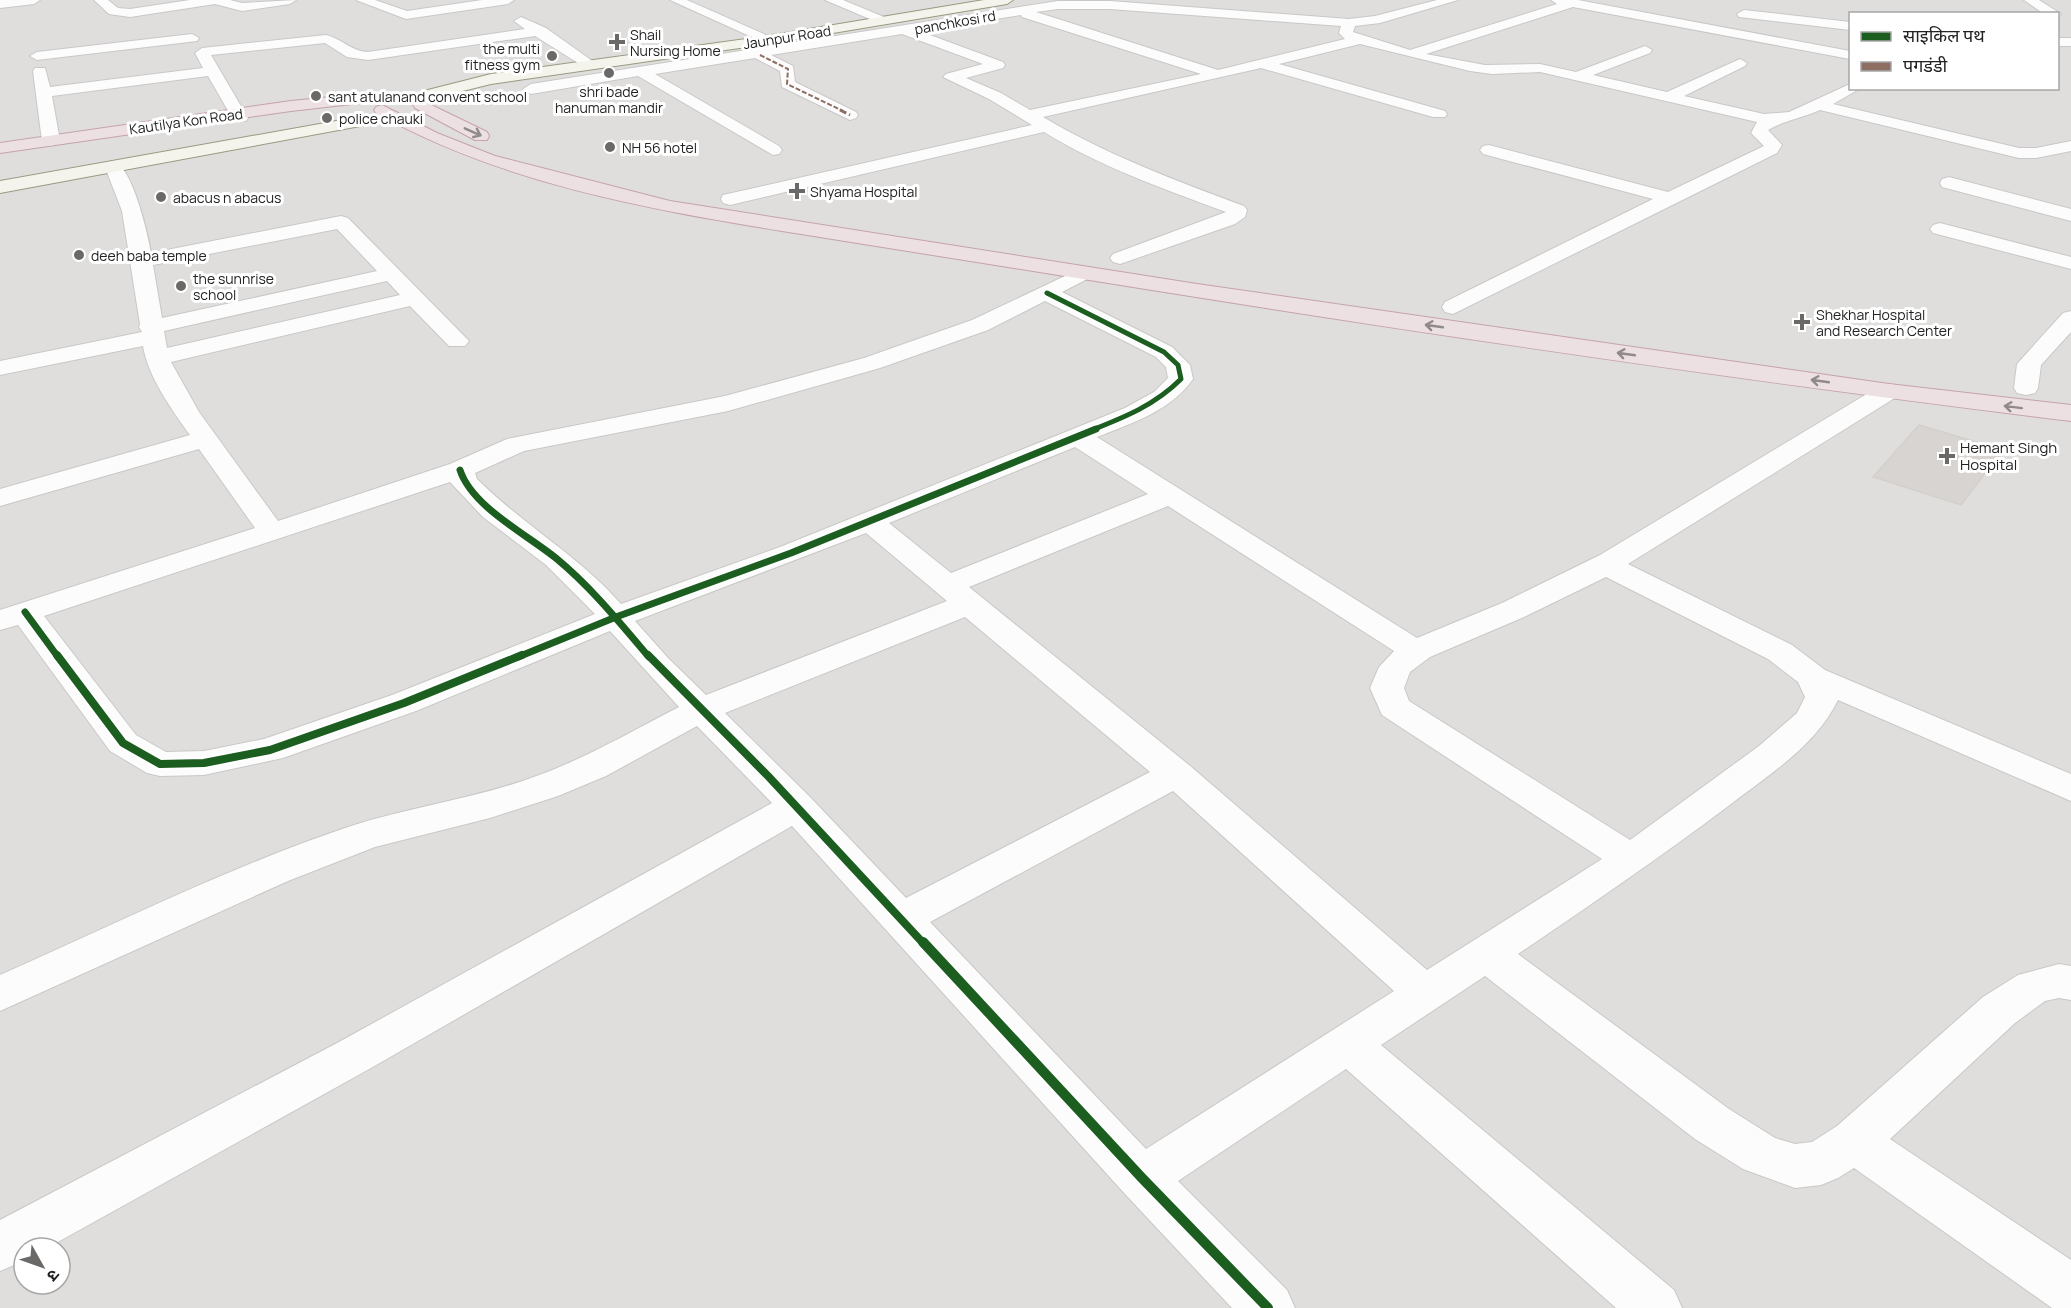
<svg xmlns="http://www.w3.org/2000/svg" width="2071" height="1308" viewBox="0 0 2071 1308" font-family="Manrope,'Noto Sans Devanagari',sans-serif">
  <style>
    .residential { fill: #dfdedc; fill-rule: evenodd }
    .building { fill: #d7d4d2; stroke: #d3d0cc; stroke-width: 1.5 }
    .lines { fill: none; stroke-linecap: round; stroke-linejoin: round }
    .street-casing { stroke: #c9c8c7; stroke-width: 2 }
    .secondary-casing { stroke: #999a82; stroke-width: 2 }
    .highway-casing { stroke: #c5a2ac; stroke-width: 2 }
    .street { fill: #fdfcfc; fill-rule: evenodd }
    .secondary { fill: #f4f4ed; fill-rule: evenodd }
    .highway { fill: #ece0e2; fill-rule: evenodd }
    .quiet-far1 { stroke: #8d6e63; stroke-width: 2; stroke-dasharray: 5 2; stroke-linecap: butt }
    .quiet { stroke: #8d6e63; stroke-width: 3; stroke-dasharray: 7 3; stroke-linecap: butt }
    .cycleway-far3-casing { stroke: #fff; stroke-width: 8 }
    .cycleway-far2-casing { stroke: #fff; stroke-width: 10 }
    .cycleway-far1-casing { stroke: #fff; stroke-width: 12 }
    .cycleway-casing { stroke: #fff; stroke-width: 14 }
    .cycleway-far3 { stroke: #1b5e20; stroke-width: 5 }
    .cycleway-far2 { stroke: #1b5e20; stroke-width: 7 }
    .cycleway-far1 { stroke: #1b5e20; stroke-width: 8 }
    .cycleway { stroke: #1b5e20; stroke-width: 10 }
    .oneway { stroke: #918a8c }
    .poi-dot { fill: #6a6968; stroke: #fff; stroke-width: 2 }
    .labels { text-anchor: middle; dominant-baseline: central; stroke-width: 6; stroke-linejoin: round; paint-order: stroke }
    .far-street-label { font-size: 14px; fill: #222; stroke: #fff }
    .far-poi-label { font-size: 14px; fill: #222; stroke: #fff; text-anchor: start }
    .poi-label { font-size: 15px; fill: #222; stroke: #fff; text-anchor: start }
  </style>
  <rect width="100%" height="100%" fill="#f0eeeb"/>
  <path class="residential" d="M0,0H2071V1308H0ZM1850,14H2058V88H1850ZM24,1248H60V1284H24Z"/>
  <path class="building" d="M1919,425L2003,450L1961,505L1873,477Z"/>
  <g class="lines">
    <defs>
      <path id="street" d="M0,0H40L34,4L0,8Z
        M94,0H108L118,8L130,9L190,0H230L242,3L296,0L290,4L242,11L215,4L130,17L109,14Z
        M356,0H375L407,11L482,0H514L508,4L406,19Z
        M670,0H687L766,35L759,39L754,38Z
        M825,0H843L884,17L877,21L872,20Z
        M1437,0H1458L1380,23L1355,26L1353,32L1410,50L1557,4L1551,0H1578L1850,51V59L1573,7L1426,54L1485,65L1540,64L1576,72L1645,46L1652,50L1650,53L1593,75L1667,92L1740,59L1747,63L1745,66L1684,96L1764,114L1789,112L1850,84V88H1861L1833,104L2019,148H2036L2071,141V151L2036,158H2019L1820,110C1802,118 1783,121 1768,130L1782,145L1777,153L1453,314L1445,312L1442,307L1445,302L1653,199L1483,154L1480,150L1483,146L1489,145L1668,192L1764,146L1751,133L1757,122L1540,72L1492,74L1470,71L1360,44L1279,64L1445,111L1447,114L1445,117H1433L1261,68L1043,117C1107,155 1174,180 1244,206L1247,210L1245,217L1235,224L1120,264L1113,262L1110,258L1113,254L1226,212C1164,189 1101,167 1044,132L730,205L723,203L721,199L723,195L1032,125L989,99L943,77L946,74L983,64L902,34L771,55L793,66L795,82L856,112L858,115L856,118L850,120L782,87L780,71L755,58L655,74L779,146L782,150L779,154L773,155L638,76L531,94L523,89L531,84L1058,1H1110L1349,19L1375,16ZM1058,9H1110L1341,26L1339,33L1345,39L1218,70L1036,12ZM1021,15L1022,17L1201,74L1030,110L1001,93L966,78L1003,68L1005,65L1003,62L919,31Z
        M2024,0H2039L2061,14L2058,17V14H2044Z
        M1744,10L1850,22V30L1739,17L1737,14Z
        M521,17L546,28L598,65L591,69L586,68L535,36L368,60L347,57L325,43L211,55L248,118L246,121H234L208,76L52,96L60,141L51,146L42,141L33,71L35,68H45L50,87L203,68L195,53L202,48L326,35C342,39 351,51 368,52L525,29L514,21Z
        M192,34L199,38L197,41L37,60L30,56L37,52Z
        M2058,38H2071V46H2058Z
        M114,162C132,166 148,234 151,253L341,216L348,218L469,341L465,346H449L410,306L171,362L199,412L278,521L450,464L507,439L725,396L864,358L972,320L1084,267L1091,269L1095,273L1091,277L1062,292L1172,347L1190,365L1193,379C1171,411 1132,423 1097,437L1417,638L1502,603L1600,555L1880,386L1889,384L1898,386L1901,391L1898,396L1628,564L1792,645L1825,670L2071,774V801L1838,700C1815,747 1767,776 1727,807C1659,858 1589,906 1518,954L1729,1109L1775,1138L1795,1144L1812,1142L1837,1126L1983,997L2018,975L2059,964L2071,966V1000L2059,998L2045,1001L2015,1023L1890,1139L2071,1260V1308H2052L1854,1168L1838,1178L1821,1185L1795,1188L1743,1169L1695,1139L1485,976L1381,1045L1674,1290L1682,1308H1616L1346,1069L1178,1181L1287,1290L1295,1308H1232L1125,1194L792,826L371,1068L47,1248H24V1261L0,1271V1220L339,1042L772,803L697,726L606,776L558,796L490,818L375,847L288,881L0,1011V975C116,924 231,866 351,826C410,807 473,799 531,778C583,760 630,732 679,707L610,631L416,711L283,758L204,775L160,776L147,773L110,751L18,625L0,630V610L255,528L199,449L0,506V489L190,435C172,410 148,377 143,346L0,375V361L142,332L139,327L140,324L122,211L105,167ZM337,229L377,271L162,318L153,265ZM387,281L400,295L167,348L164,331ZM1045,301L1156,357L1166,367L1168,378L1154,392L1125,408L780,547L621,604C579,556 522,524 477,479L475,473L524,451L728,411L880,368L988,330ZM1075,447L1148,494L951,573L889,523ZM450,482L483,517L546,565L595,614L392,695L264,739L204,751L166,752L136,735L44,616ZM1168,506L1394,651L1379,667L1370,688L1382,715L1602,859L1427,970L1189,765L969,587ZM866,533L947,601L706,695L668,658L635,621ZM1606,577L1768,659L1798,682L1805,697L1797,713L1759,746L1630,840L1409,701L1404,688L1410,672L1430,657L1524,617ZM965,617L1150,772L906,898L810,797L725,713ZM1173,791L1394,991L1146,1149L930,922Z
        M1949,177L2071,209V221L1942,187L1940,183L1942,179Z
        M1940,223L2071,257V269L1933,233L1930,229L1933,225Z
        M2071,311V332L2041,365L2038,388L2035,393L2026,395L2017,393L2014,388L2017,364L2063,313Z"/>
      <path id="secondary" d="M984,0H1013L1007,4L767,44L491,84L426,100L418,95L420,92L491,74L767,36Z
        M392,111L398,113L400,116L398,119L0,193V181Z"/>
      <path id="highway" d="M372,93L378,95L380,98L378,101L291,111L0,153V143L291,101Z
        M421,100L487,132L489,136L487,140H475L415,108L413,105L415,102Z
        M382,105L437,133L495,156L670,201L1197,284L1889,384L2071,405V421C1718,378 1365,325 1014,268C937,256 860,243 782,231C642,208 502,183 376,113L374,110L376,107Z"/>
    </defs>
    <use href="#street" class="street-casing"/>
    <use href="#secondary" class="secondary-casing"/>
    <use href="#highway" class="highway-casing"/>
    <use href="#street" class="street"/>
    <use href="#secondary" class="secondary"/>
    <use href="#highway" class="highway"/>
    <path class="quiet-far1" d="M760,55L788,69L787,84L843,111"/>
    <path class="quiet" d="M840,110L850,115"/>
    <defs>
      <path id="cycleway-far3" d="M1047,293L1164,352L1178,365L1181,379C1155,405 1125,417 1092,430"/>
      <path id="cycleway-far2" d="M460,470C472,507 528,535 557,559C592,588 620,623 649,657
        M25,612L58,657
        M518,657L616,617L791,553L1096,429"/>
      <path id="cycleway-far1" d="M57,655L123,743L160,764L204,763L270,750L404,703L522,655
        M648,655L768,776L924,944"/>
      <path id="cycleway" d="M923,942L1142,1178L1268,1308"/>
    </defs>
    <use href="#cycleway-far3" class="cycleway-far3-casing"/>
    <use href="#cycleway-far2" class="cycleway-far2-casing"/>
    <use href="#cycleway-far1" class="cycleway-far1-casing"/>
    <use href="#cycleway" class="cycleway-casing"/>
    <use href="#cycleway-far3" class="cycleway-far3"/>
    <use href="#cycleway-far2" class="cycleway-far2"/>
    <use href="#cycleway-far1" class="cycleway-far1"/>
    <use href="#cycleway" class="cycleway"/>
  </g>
  <defs><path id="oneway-shaft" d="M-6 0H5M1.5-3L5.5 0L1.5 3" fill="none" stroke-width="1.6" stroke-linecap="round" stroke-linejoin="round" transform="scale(1.5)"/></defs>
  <g class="oneway">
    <use href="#oneway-shaft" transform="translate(473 132) rotate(24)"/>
    <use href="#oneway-shaft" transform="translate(1434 326) rotate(-172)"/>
    <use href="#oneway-shaft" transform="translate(1626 354) rotate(-172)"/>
    <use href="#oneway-shaft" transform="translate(1820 381) rotate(-172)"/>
    <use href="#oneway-shaft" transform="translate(2013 407) rotate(-173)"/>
  </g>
  <g class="poi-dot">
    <path d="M614 33h6v6h6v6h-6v6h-6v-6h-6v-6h6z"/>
    <circle cx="552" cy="56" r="6"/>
    <circle cx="609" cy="73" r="6"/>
    <circle cx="316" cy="96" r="6"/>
    <circle cx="327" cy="118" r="6"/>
    <circle cx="610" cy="147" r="6"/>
    <path d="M794 182h6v6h6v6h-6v6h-6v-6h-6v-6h6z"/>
    <circle cx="161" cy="197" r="6"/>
    <circle cx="79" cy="255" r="6"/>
    <circle cx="181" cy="286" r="6"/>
    <path d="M1799 313h6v6h6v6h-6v6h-6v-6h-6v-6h6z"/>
    <path d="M1944 447h6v6h6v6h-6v6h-6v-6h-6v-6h6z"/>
  </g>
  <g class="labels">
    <g class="far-street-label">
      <text transform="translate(955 22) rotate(-10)">panchkosi rd</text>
      <text transform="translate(787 37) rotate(-9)">Jaunpur Road</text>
      <text transform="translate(186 121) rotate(-8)">Kautilya Kon Road</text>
    </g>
    <g class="far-poi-label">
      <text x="630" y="34">Shail<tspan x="630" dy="16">Nursing Home</tspan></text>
      <text x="540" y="48" text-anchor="end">the multi<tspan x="540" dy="16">fitness gym</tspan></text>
      <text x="609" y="91" text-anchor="middle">shri bade<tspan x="609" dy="16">hanuman mandir</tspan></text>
      <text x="328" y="96">sant atulanand convent school</text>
      <text x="339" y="118">police chauki</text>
      <text x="622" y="147">NH 56 hotel</text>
      <text x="810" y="191">Shyama Hospital</text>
      <text x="173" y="197">abacus n abacus</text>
      <text x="91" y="255">deeh baba temple</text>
      <text x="193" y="278">the sunnrise<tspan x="193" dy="16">school</tspan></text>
      <text x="1816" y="314">Shekhar Hospital<tspan x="1816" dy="16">and Research Center</tspan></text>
    </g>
    <g class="poi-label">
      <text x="1960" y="447">Hemant Singh<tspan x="1960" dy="17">Hospital</tspan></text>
    </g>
  </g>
  <rect x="1849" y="12" width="210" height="78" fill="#ffffff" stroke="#a7a7a7" stroke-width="1.5"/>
  <rect x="1861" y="32" width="30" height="9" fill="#1b5e20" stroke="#a7a7a7" stroke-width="1.5"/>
  <text x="1903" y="42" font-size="18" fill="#222222">साइकिल पथ</text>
  <rect x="1861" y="62" width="30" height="9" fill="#8d6e63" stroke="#a7a7a7" stroke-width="1.5"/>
  <text x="1903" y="72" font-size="18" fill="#222222">पगडंडी</text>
  <g transform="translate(42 1266) rotate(130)"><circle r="28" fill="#ffffff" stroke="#a7a7a7" stroke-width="1.5"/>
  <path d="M0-4.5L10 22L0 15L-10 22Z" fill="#6a6968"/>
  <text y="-9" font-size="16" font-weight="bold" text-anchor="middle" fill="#222222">उ</text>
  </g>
</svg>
